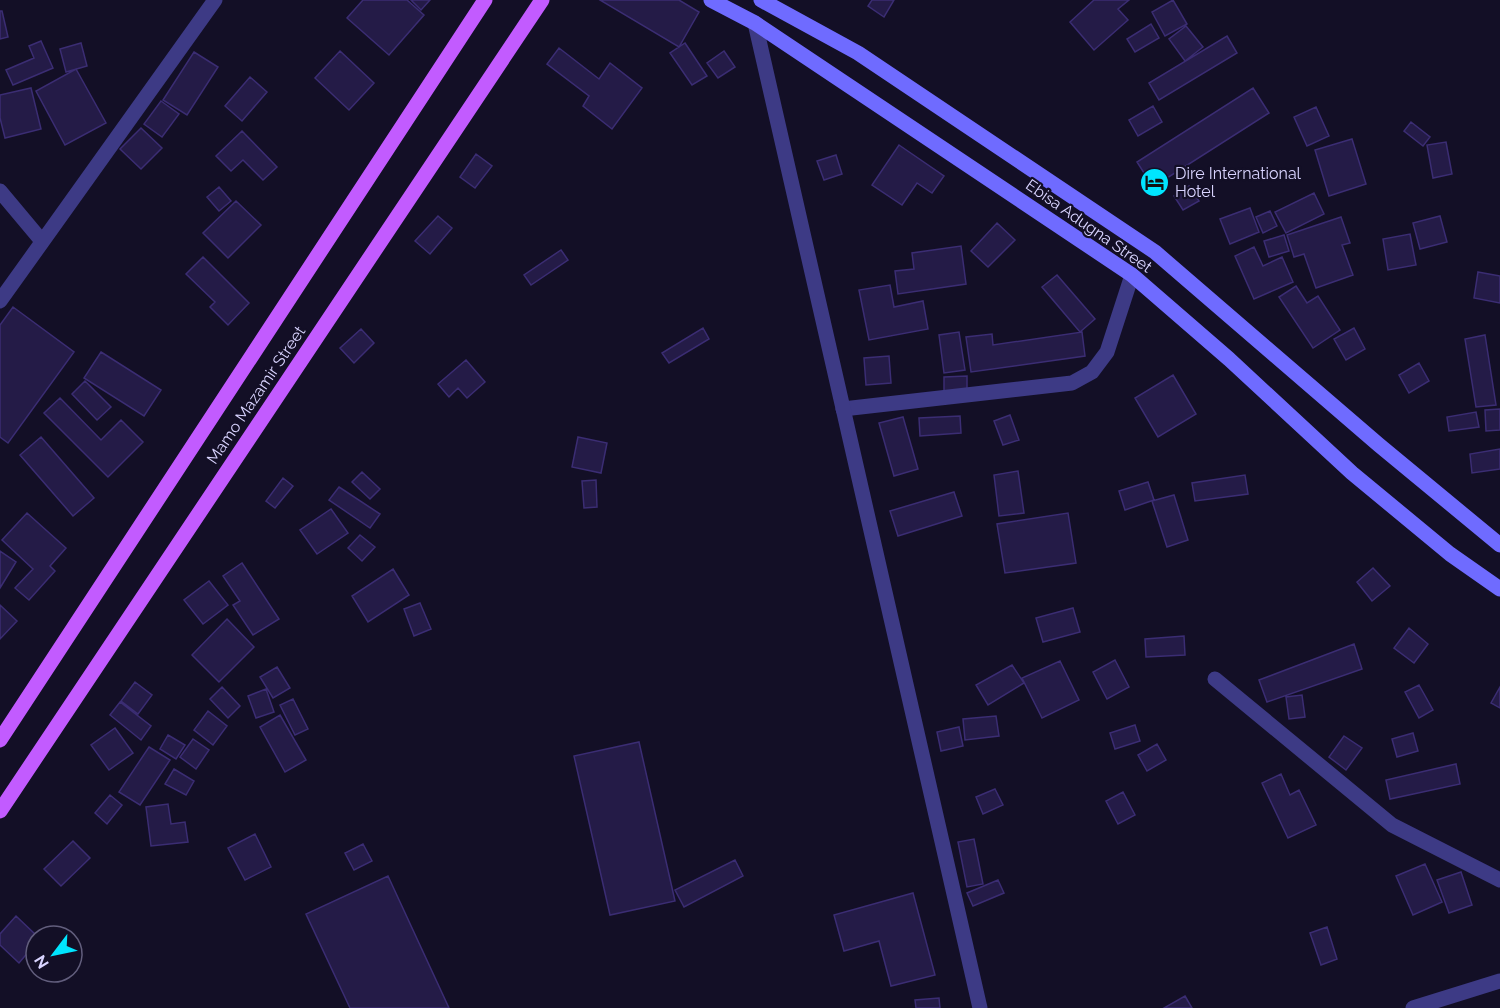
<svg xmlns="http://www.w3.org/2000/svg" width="1500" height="1008" viewBox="0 0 1500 1008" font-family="Raleway,sans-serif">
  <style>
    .building { fill: #241b47; stroke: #3b2d73; stroke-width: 1.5 }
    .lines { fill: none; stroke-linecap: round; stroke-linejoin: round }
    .minor { stroke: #3d3a85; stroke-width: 15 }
    .tertiary { stroke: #3d3a85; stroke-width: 15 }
    .secondary { stroke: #6f6bff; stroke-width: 15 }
    .primary { stroke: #c25bff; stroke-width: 15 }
    .labels { text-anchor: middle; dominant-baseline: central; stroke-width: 4.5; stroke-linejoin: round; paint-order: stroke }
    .poi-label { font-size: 16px; fill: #d9d4ff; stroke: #130f26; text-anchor: start }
    .street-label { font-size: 16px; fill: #d9d4ff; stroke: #130f26 }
  </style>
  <rect width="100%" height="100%" fill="#130f26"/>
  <path class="building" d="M363,0H407L424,15L389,55L347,18Z
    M411,0H430L421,10Z
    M600,0H679L699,12L679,47Z
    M872,0H894L884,17L868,6Z
    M1094,0H1129L1118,9L1128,20L1094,50L1070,22Z
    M1173,0L1187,24L1165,36L1152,12Z
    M0,11H2L8,37L0,39Z
    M1151,24L1159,38L1135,52L1127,39Z
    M1186,26L1203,47L1185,61L1169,39Z
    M1227,36L1237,53L1159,100L1149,83Z
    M41,41L53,68L13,85L6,70L34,58L29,46Z
    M81,43L87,66L66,72L60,49Z
    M685,43L707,76L692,85L670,53Z
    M559,48L599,79L610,63L642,88L612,129L583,106L589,96L547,64Z
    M340,51L374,83L349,110L315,78Z
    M724,51L735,67L718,78L707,63Z
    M194,52L218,67L187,115L163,100Z
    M76,69L106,123L65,145L36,91Z
    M250,77L267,92L242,121L225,106Z
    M31,88L41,129L5,138L0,118V95Z
    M1253,88L1269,113L1153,187L1137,162Z
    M161,101L179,114L162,137L144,124Z
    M1153,106L1162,122L1138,136L1129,120Z
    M1316,107L1329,136L1307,146L1294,117Z
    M1411,122L1430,137L1423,146L1404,131Z
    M141,128L162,148L141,169L120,149Z
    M242,131L277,167L263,180L243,160L231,171L216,156Z
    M1352,139L1366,184L1329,196L1315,150Z
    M1446,142L1452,174L1433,178L1427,145Z
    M899,145L944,176L932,193L917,183L902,205L872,185Z
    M476,154L492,166L475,188L460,177Z
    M836,155L842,174L824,180L817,161Z
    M1189,186L1199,201L1183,210L1174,196Z
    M219,187L231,201L219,211L207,197Z
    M1314,193L1324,214L1286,233L1275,212Z
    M236,201L261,225L228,258L203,233Z
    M1250,208L1259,232L1230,244L1220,219Z
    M1270,211L1277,226L1263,233L1256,217Z
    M438,216L452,228L430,254L415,241Z
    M1440,216L1447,242L1420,249L1413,223Z
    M1341,217L1350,243L1342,245L1353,275L1316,288L1304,254L1294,257L1287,235Z
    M997,223L1015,240L988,267L971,251Z
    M1410,234L1416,265L1388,270L1383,239Z
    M1284,235L1289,251L1269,257L1264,241Z
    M961,246L966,284L898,294L895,271L914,269L912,253Z
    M1254,247L1263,266L1282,257L1293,282L1254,299L1235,256Z
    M561,250L568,260L531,285L524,275Z
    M203,257L249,303L228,325L210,307L215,302L186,274Z
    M1478,272L1500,276V303L1474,298Z
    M1057,275L1095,319L1080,332L1042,287Z
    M890,285L894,307L923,301L928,329L869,340L859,290Z
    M1296,286L1307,303L1318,296L1340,330L1313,348L1279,297Z
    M13,307L74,352L8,443L0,437V325Z
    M703,328L709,339L669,363L662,353Z
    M1354,328L1365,349L1346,360L1334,339Z
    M361,329L374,343L354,363L340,348Z
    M959,332L965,370L944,373L939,335Z
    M1082,332L1085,356L971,372L966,337L992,334L993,345Z
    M1485,335L1496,405L1476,407L1465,339Z
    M101,352L161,390L144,416L84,378Z
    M889,356L891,383L866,385L864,358Z
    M466,360L485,382L467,398L458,388L449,397L438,384Z
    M1419,363L1429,381L1409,393L1399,375Z
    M1173,375L1196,414L1158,437L1135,398Z
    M967,376V390L944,391V377Z
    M85,381L111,407L97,420L72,394Z
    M60,398L101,440L121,420L143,442L108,477L44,413Z
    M1500,409V430L1486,431L1485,410Z
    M1476,412L1479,427L1449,431L1447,417Z
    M1010,415L1019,440L1003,445L994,421Z
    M960,416L961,433L920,436L919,418Z
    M903,417L918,469L894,476L879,423Z
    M41,437L94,498L73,516L20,455Z
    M578,437L607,443L601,473L572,467Z
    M1500,449V469L1472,473L1470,454Z
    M1018,471L1024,513L999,516L994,475Z
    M362,472L380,489L370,499L352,482Z
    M1245,475L1248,494L1195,501L1192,483Z
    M283,478L293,486L275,508L266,501Z
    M596,480L597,507L584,508L582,481Z
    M1148,482L1154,500L1125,510L1119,491Z
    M339,487L380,514L370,528L329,500Z
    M954,492L962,516L898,536L890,511Z
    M1174,495L1188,540L1167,547L1152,501Z
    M331,509L348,533L317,554L300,530Z
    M27,513L66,548L50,566L55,571L29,600L15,588L33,569L2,540Z
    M1068,513L1076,563L1005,573L997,524Z
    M360,535L375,547L362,561L348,548Z
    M0,551L16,562L0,588Z
    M242,563L279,619L253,635L233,605L240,601L223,576Z
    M1373,568L1390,586L1372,601L1357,582Z
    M393,569L409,595L368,622L352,596Z
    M209,581L228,605L203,624L184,600Z
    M420,603L431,629L414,636L404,609Z
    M0,605L17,621L0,639Z
    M1073,608L1080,632L1043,642L1036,618Z
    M227,619L254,647L219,682L192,655Z
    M1409,628L1428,644L1414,663L1394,648Z
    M1184,636L1185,655L1146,657L1145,639Z
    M1354,644L1362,669L1267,702L1259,680Z
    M1115,660L1129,687L1107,699L1093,672Z
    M1060,661L1079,700L1042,718L1022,678Z
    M1012,665L1024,683L988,705L976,685Z
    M277,667L290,688L273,698L260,677Z
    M135,682L152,695L138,714L121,701Z
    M1419,685L1433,710L1419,718L1405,692Z
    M222,687L240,706L228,718L210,699Z
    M1500,687V708L1491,703Z
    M266,689L274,712L256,718L248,696Z
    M1302,695L1305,717L1289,719L1286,697Z
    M293,699L308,729L295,735L280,705Z
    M120,702L151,726L141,740L110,715Z
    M208,711L227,726L213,745L194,730Z
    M280,715L306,760L285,772L260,727Z
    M996,716L999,736L965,740L963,719Z
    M1135,725L1140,741L1115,749L1110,733Z
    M959,727L963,746L941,751L937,732Z
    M115,728L133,753L109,770L91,745Z
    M1413,733L1418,751L1397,757L1392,739Z
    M168,735L185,745L176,759L160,749Z
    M1344,736L1362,748L1346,770L1329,757Z
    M193,739L209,750L196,769L180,757Z
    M639,742L675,901L610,915L574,756Z
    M1157,744L1166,760L1147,771L1138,755Z
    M149,747L170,760L140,805L119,792Z
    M1456,764L1460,784L1390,799L1386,780Z
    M174,769L194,781L186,795L165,784Z
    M1281,774L1290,795L1299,790L1316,825L1288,838L1262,783Z
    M995,789L1003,805L983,814L976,797Z
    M1123,792L1135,815L1118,824L1106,801Z
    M110,795L122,805L107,824L95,813Z
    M168,804L171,824L185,822L188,842L151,846L146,807Z
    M255,834L271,867L245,880L228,848Z
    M974,839L983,884L967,887L958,842Z
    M73,841L90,858L61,886L44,869Z
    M363,844L372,861L354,870L345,853Z
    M735,860L743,876L684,907L675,890Z
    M1425,864L1442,902L1413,915L1396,876Z
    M1461,872L1472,905L1449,913L1437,880Z
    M388,876L449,1008H350L306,914Z
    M998,880L1004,893L973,906L967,893Z
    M913,893L935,975L891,986L879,941L844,951L834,915Z
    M16,916L37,936L36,943L19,963L0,945V934Z
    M1327,927L1337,959L1321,965L1310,933Z
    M1185,996L1192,1008H1164Z
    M939,998L940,1008H916L915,1000Z"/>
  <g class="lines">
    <path class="minor" d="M0,191L41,240
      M0,301L215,0
      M843,409L1072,383L1092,372L1107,352L1132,275
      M1215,679L1392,825L1500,880
      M1413,1008L1500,981"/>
    <path class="tertiary" d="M755,23L980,1008"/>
    <path class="secondary" d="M711,0L755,23L1132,275L1229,359L1352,473L1450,554L1500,589
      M761,0L858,53L1155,252L1379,445L1500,545"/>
    <path class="primary" d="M0,740L485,0
      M0,811L542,0"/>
  </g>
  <defs>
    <symbol id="hotel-disc" viewBox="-11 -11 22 22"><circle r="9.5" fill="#00e5ff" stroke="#130f26"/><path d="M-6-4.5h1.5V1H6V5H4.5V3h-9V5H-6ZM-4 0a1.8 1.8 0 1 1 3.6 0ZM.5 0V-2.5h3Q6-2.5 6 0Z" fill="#111"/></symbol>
  </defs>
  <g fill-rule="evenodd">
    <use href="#hotel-disc" x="1138" y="166" width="33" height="33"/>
  </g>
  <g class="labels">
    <g class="poi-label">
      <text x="1175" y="173">Dire International<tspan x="1175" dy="18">Hotel</tspan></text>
    </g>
    <g class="street-label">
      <text transform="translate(1089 226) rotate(35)">Ebisa Adugna Street</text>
      <text transform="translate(256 395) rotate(-56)">Mamo Mazamir Street</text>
    </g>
  </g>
  <g transform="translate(54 954) rotate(238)"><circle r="28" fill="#130f26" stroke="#625e7d" stroke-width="1.5"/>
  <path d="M0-4.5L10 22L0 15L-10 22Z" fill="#00e5ff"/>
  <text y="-9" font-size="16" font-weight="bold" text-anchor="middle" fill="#d9d4ff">N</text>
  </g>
</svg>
